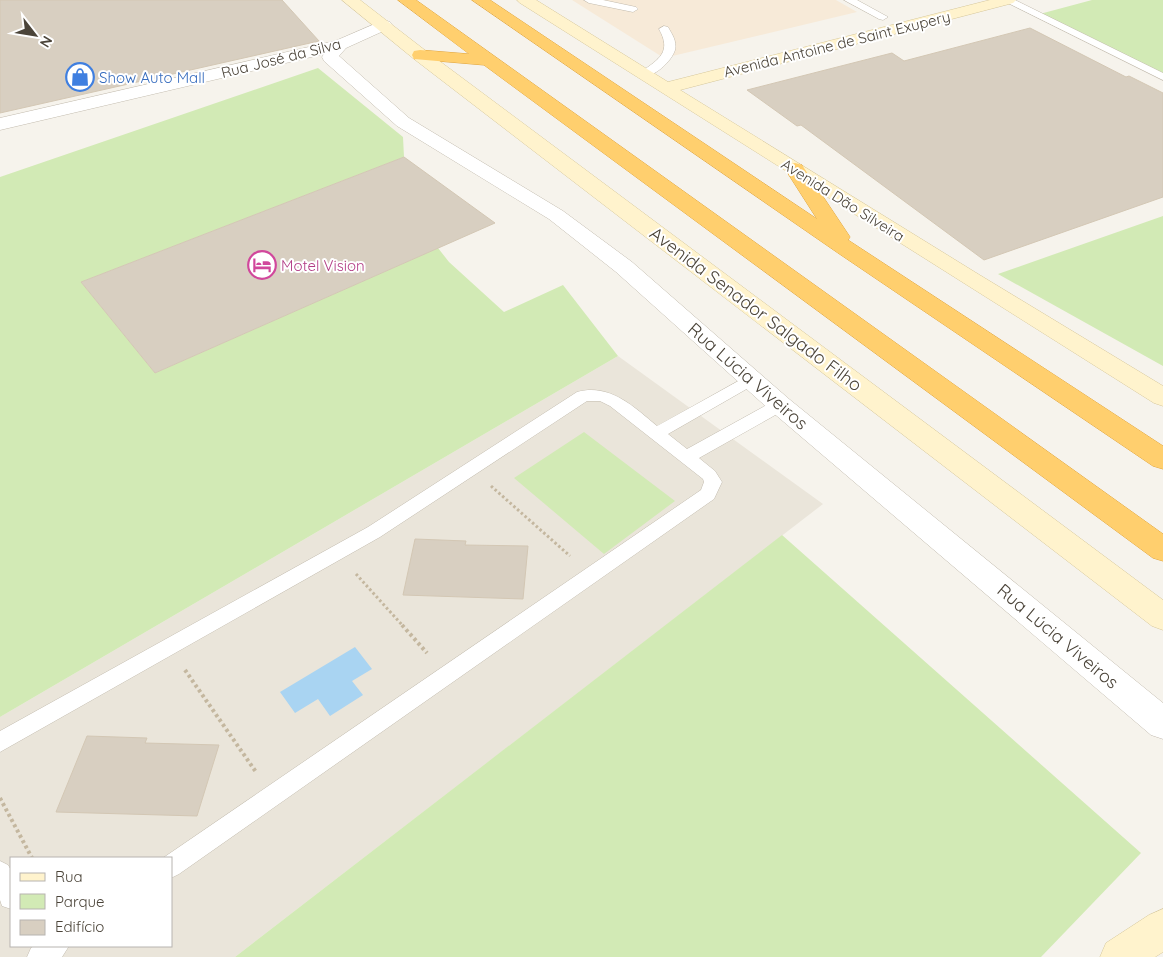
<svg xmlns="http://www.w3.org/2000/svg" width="1163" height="957" viewBox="0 0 1163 957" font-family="Quicksand,sans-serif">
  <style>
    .residential { fill: #eae5da; fill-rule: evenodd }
    .commercial { fill: #f7ead8 }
    .green { fill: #d2eab5 }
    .water { fill: #a9d4f2 }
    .building { fill: #d8cfc1; stroke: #d3c7b4 }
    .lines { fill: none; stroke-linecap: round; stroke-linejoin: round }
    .lane-casing { stroke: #c2bbae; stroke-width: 1 }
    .street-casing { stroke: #c2bbae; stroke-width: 1 }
    .secondary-casing { stroke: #d6c79b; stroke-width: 1 }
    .highway-casing { stroke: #e0a43c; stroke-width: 1 }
    .path-far1 { stroke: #c4b79f; stroke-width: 3; stroke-dasharray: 2.5 2.5; stroke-linecap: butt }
    .path { stroke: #c4b79f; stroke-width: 4; stroke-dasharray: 3 3; stroke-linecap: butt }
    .lane { fill: #fff; fill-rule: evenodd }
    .street { fill: #fff; fill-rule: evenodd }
    .secondary { fill: #fff3cd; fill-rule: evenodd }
    .highway { fill: #ffcf6e; fill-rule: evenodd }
    .labels { text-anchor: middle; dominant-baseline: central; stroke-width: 4; stroke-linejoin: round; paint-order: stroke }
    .far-street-label { font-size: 15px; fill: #4b4439; stroke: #fff }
    .far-shop-label { font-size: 15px; fill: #366cbe; stroke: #fff; text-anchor: start }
    .far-hotel-label { font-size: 15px; fill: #b23c85; stroke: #fff; text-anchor: start }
    .street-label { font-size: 18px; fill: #4b4439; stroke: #fff }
  </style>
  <rect width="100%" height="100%" fill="#f6f3ec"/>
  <path class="residential" d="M618,356L823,504L235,957H0V717ZM11,858H171V946H11Z"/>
  <path class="commercial" d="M572,0H836L857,12L664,58Z"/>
  <path class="green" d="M1092,0H1163V76L1036,15Z
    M318,68L403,137L404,157L81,282L155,373L438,248L449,262L504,312L563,285L618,356L0,717V177Z
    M1163,216V366L998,274Z
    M584,432L675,501L604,554L514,478Z
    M782,535L1141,853L1041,957H235Z"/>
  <path class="water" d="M355,647L372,669L352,681L363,695L330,716L318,699L295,713L280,692Z"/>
  <path class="building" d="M0,0H282L319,41L0,113Z
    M1030,28L1126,77L1129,76L1163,93V197L984,260L801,125L797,126L747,90L892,53L904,61Z
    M404,157L495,223L155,373L81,282Z
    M415,539L466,541L465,545L528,546L523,599L403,595Z
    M87,736L147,738L145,743L219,745L197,816L56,812Z"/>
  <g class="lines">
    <defs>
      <path id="lane" d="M584,0H603L636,7L638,9L633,12L589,3Z
        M844,0H857L888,17L883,20L879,19Z
        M1002,0H1015L1163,73V80Z
        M664,26L668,27C672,34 677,41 675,50C672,61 653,79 641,76L640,74L641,72C659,59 672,52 659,29Z
        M751,374L757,375L759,379L757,383L668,434L687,449L774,401L780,399L786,401L788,405L786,409L699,458L715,471L722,482L714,499L179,874L171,878V858H163L701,490L704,482L703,479L610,406L600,401H587L380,537L0,752V731L368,527L577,392C610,383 634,407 657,426Z
        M0,861L8,865L11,870V909L2,906L0,900Z
        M34,946H69L62,957H27L31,948Z"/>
      <path id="street" d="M384,20L390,22L392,25L390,28L346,48L339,56L409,118L563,211L632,262L789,399L1163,703V739L1151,735L771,411L616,272L549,219L397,126L324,61L322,57L324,54L0,130V118L335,41Z"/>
      <path id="secondary" d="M342,0H360L426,51L1163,600V630L1152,626L414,59Z
        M517,0H536L668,82L990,0H1016L1013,3L680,90L978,274L1163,386V406L1154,403L520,3Z
        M1163,909V952L1155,957H1100L1106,943L1149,915Z"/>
      <path id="highway" d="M398,0H416L1163,534V561L1153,558L484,65L414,59L412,55L414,51L420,50L469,54Z
        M472,0H490L817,219L785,169L788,165L795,163L802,165L850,237L848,240L1163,446V469L1153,466L838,253Z"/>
    </defs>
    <use href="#lane" class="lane-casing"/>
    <use href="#street" class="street-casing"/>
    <use href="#secondary" class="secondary-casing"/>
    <use href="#highway" class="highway-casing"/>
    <path class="path-far1" d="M491,486L570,556
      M356,574L403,626"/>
    <path class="path" d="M402,625L427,653
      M185,670L256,772
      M0,798L32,858"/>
    <use href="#lane" class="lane"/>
    <use href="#street" class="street"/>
    <use href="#secondary" class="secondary"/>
    <use href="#highway" class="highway"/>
  </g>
  <defs>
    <symbol id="shop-ring" viewBox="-11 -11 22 22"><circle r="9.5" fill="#fff" stroke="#3f7fe0" stroke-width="1.5"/><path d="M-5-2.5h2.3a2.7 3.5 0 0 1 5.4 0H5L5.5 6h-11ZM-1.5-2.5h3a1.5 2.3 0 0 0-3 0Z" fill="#3f7fe0"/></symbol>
    <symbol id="hotel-ring" viewBox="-11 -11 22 22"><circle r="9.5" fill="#fff" stroke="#d1479c" stroke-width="1.5"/><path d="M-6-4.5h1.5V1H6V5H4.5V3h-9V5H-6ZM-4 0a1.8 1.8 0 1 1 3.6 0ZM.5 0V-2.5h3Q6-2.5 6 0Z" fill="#d1479c"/></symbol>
  </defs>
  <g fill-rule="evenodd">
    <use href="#shop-ring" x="64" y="61" width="32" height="32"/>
    <use href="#hotel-ring" x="246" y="249" width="32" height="32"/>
  </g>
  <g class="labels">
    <g class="far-street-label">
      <text transform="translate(837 44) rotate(-14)">Avenida Antoine de Saint Exupery</text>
      <text transform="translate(281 58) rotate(-14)">Rua José da Silva</text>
      <text transform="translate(843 200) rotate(32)">Avenida Dão Silveira</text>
    </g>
    <g class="far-shop-label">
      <text x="99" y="77">Show Auto Mall</text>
    </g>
    <g class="far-hotel-label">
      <text x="281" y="265">Motel Vision</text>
    </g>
    <g class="street-label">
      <text transform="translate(756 309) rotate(37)">Avenida Senador Salgado Filho</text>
      <text transform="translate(748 376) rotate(41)">Rua Lúcia Viveiros</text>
      <text transform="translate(1058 636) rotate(40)">Rua Lúcia Viveiros</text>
    </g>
  </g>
  <rect x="10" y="857" width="162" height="90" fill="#ffffff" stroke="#b7b4b0"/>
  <rect x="20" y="873" width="25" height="8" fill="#fff3cd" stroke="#b7b4b0"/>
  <text x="55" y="882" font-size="15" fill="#4b4439">Rua</text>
  <rect x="20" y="894" width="25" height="15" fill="#d2eab5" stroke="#b7b4b0"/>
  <text x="55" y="907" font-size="15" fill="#4b4439">Parque</text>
  <rect x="20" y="920" width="25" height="15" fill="#d8cfc1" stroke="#b7b4b0"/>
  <text x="55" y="932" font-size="15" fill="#4b4439">Edifício</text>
  <g transform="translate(35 35) rotate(121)" stroke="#ffffff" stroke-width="4" paint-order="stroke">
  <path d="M0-4L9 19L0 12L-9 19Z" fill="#4b4439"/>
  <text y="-8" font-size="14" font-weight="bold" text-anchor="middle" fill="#4b4439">N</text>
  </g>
</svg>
